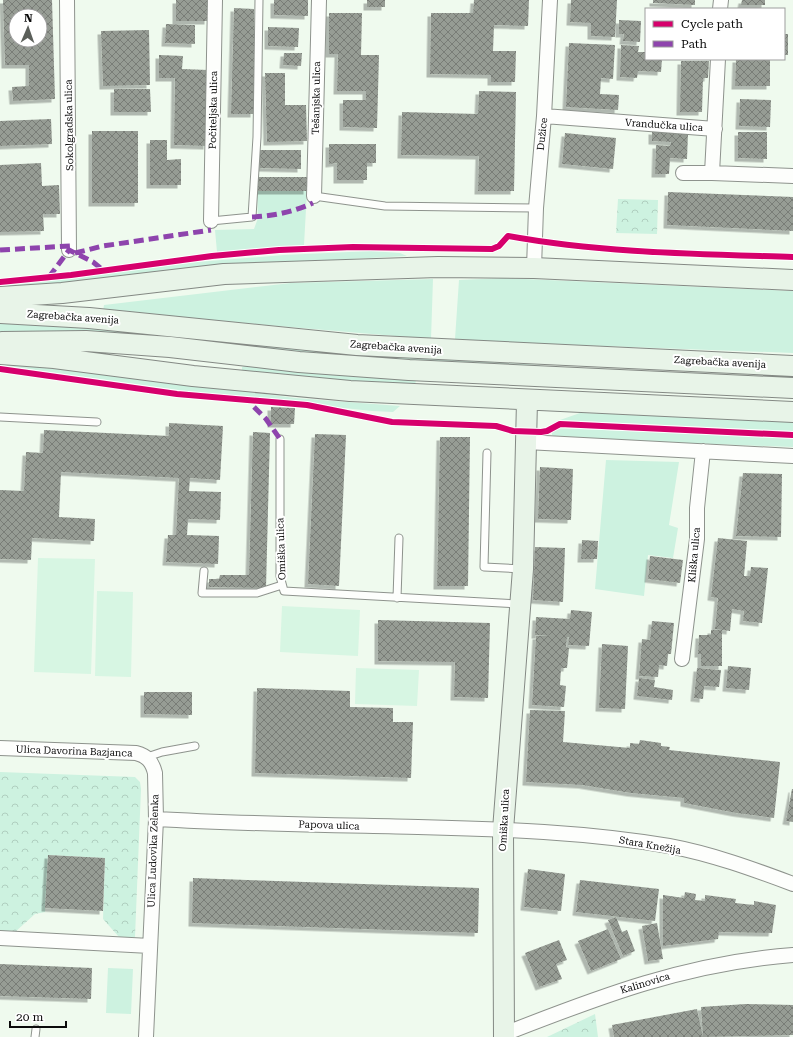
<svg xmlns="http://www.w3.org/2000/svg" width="793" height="1037" viewBox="0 0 793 1037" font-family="'Roboto Serif',serif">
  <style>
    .grass { fill: #cdf2e0 }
    .park { fill: url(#park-crowns) }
    .pitch { fill: #d7f6e3 }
    .building { fill: url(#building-cross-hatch); fill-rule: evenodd; filter: url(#shadow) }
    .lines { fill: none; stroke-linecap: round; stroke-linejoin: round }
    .lane-casing { stroke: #8e938d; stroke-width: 9 }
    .street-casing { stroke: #8e938d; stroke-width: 16 }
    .secondary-casing { stroke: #848984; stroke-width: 22 }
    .lane { stroke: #fdfefc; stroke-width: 7 }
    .street { stroke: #fdfefc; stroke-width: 14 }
    .secondary { stroke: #e8f4e8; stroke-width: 20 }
    .quiet { stroke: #8e44ad; stroke-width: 5; stroke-dasharray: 10 5; stroke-linecap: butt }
    .cycleway-casing { stroke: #fff; stroke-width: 8 }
    .cycleway { stroke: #d6006c; stroke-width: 6 }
    .labels { text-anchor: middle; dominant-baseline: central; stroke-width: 4; stroke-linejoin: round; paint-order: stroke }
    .street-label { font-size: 10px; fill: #0b0b0b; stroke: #fff }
  </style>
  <defs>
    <pattern id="park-crowns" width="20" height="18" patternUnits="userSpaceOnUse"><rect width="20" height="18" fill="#cdf2e0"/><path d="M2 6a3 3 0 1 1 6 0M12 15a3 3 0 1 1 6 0" fill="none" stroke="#afcebf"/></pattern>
    <pattern id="building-cross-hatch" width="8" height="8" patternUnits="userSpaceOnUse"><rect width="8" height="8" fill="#969c94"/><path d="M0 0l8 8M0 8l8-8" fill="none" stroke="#797d77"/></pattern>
    <filter id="shadow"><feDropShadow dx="-3.5" dy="3.5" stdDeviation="0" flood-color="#0004"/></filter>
  </defs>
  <rect width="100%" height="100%" fill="#effaee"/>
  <path class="grass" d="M257,191H307L304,245L217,252L215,230L254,229L258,218Z
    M371,251L400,253L407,256L274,263L0,292V286L197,262L284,255Z
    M505,278L793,291V353L494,342L455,339L459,280Z
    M433,279L431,339L103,311L104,305L291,283Z
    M0,323L97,328L346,354L540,365V367L417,362L61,332H0Z
    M0,362L143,378L295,398L400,406L393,412L372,411L193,392L0,365Z
    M245,366L416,380L415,385L354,381L242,370V367Z
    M580,413L713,417L793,422V431L560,420Z
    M557,428L793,438V447L561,438L552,435V432Z
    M606,460L679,462L669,525L678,528L673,558L648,555L644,596L595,589Z
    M108,968L133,969L131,1014L106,1013Z"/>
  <path class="park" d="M618,199L658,200L657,234L616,233Z
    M0,772L135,777L140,782L141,789L135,937H119L103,919L105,858L48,855L45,912L35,914L15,932H0Z
    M595,1014L598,1037H547Z"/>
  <path class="pitch" d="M38,558L95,559L91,674L34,672Z
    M97,591L133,592L131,677L95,676Z
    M282,606L360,610L358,656L280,652Z
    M356,668L419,670L417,706L355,704Z"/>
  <path class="building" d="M3,0H52L55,99L13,101L12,87L29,86V65H5ZM16,16H40V40H16Z
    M176,0H208V21H176Z
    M274,0H308V16L274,15Z
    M367,0H385V7H367Z
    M474,0H529L528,26L494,25L493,51H516L515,82H491V75L430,74L431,13H473Z
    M571,0H617L615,37L591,36V23L570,22Z
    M653,0H695V5L653,3Z
    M742,0H765V5H741Z
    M234,8L254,9V114H231Z
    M329,13H362L361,55H379L377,128L343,127V100H366V91H337L338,54H329Z
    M619,20L641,21L640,42L623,41L624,34H619Z
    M166,24L195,25V44L165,43Z
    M268,27L299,28L298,47L268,46Z
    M149,30L150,85L103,86L101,31Z
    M784,34H788V55H784Z
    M569,43L615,45L613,79L601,78L600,94L619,95L618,110L566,107Z
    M621,45L639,46L638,52H646V59H662L661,72L638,71L637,78L620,77Z
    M284,53H302L301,66L283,65Z
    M159,55L183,56L182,69L208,70L207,146L174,145L175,78H159Z
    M736,59H770V86H735Z
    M681,61H709L708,78H703L702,112H680Z
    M265,73H285V105H306L307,141L267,142Z
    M114,89H150L151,112H114Z
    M479,91L516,92L514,191H478L479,156L401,155L402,112L478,114Z
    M740,99L771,100L770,127L739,126Z
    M51,119L52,144L0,146V121Z
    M92,131H138V203H92Z
    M652,131L688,133L687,159L670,158L669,174H655L656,145L670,146L671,142L652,141Z
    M738,132H767V159L738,158Z
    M565,133L616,138L613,169L562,164Z
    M150,140H167V160L181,159V185H150Z
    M329,144H376V163H367V180H337V163L329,164Z
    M260,150H301V169L260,168Z
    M41,163L42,186L59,185L60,214H43L44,231L0,232V165Z
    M257,177H307V191H257Z
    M668,192L793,197V231L667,225Z
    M271,407L295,408L294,424H271Z
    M169,423L223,426L220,480L190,478L189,491L221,492L220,520L188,519L187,535L219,536L218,564L166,562L168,535H176L179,478L61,472L59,517L95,519L94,541L32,538L31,560L0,559V490L24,491L26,452L43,453L44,430L169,436Z
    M253,432L270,433L266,588L209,587V579H219L220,575H249Z
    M315,434L346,435L339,586L308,584Z
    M440,437H470L468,586H437Z
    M540,467L573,469L571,520L538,519Z
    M743,473L782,474L781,537L736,536Z
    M718,538L747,541L744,576H750L751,567L768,568L762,623L743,621L744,611L732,609L730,631L715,629L718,598L711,597Z
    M582,540L598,541L597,559H581Z
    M535,547L565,548L563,602L533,600Z
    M650,556L683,560L680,583L648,579Z
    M571,610L592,612L589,646L568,645L569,637H567L566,647L569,648L567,668H561L560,685L566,686L564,707L532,705L536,636H551L535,635L536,617L570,619Z
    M378,620L490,623L488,698L454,697L455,662L378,661Z
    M652,621L674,623L671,654H668L667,666L659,665L658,677L639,676L642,639L650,640Z
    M711,630H722V666H701V654H698L699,635H711Z
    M602,644L628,646L625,709L599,708Z
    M728,666L751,668L749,690L726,688Z
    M697,668L721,670L719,687L704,686L703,699L694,698Z
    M639,678L655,680L654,687L673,690L672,700L637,696Z
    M257,688L350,691V707L393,708V722H413L411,778L255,773Z
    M144,692H192V715L144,714Z
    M530,710L565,711L563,742L630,748V743L639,744L640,740L661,743V746L670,747L669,750L780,762L774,818L736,813L684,803V798L631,793L582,785L526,782Z
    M792,789H793V822L786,821Z
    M48,855L105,858L103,911L45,908Z
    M528,869L565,874L561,911L524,907Z
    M193,878L479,888L478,933L192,923Z
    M580,880L659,889L655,921L576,912Z
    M685,892L696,894L695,900L705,901V895L736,899L735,903L754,905V901L776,905L772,933L719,932L718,939L663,946V895L684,898Z
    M616,917L622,932L627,930L635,951L623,956L608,920Z
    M657,923L663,959L648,961L642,926Z
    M608,929L621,959L591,971L578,941Z
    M559,940L567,960L556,964L562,979L539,987L525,953Z
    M0,964L92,968L91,999L0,996Z
    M746,1004L793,1005V1035L703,1037L701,1007Z
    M697,1009L703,1037H614L612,1025Z"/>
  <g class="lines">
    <defs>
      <path id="lane" d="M314,196L385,206L536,208
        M211,221L252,217L257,137L259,0
        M0,417L97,422
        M280,439V576L284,591L519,604
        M487,453L484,567L522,569
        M204,571L202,593H257L282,585
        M397,598L399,538
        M147,757L162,752L195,746
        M35,1037L36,1029"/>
      <path id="street" d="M67,0L69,250
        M720,9L721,0
        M718,59L712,173L793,176
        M544,116L715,129
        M683,173H712
        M314,196L319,0
        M211,221L215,0
        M534,268L536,208L544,116L550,0
        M526,442L793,456
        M682,659L697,539V508L703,451
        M0,748L136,753C147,756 152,761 155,773L156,819L146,1037
        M156,819C243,824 331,825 418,827C502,829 586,832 669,846C712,854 753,869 793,884
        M0,938L150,946
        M504,1034C601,996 687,963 793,955"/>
      <path id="secondary" d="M0,297L62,293L224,274L438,267L534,268L793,280
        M0,313L89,318L357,345L793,366
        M2,342L86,341L170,347L299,362L409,370L793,388
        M0,354L54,358L193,376L350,391L793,412
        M504,1037L503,830L523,569L527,401"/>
    </defs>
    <use href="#lane" class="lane-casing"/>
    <use href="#street" class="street-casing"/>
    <use href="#secondary" class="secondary-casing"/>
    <use href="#lane" class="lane"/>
    <use href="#street" class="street"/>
    <use href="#secondary" class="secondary"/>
    <path class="quiet" d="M252,217C273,216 293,212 313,203
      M0,250L70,246
      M75,253L103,246L211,230
      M49,277L69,250L93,262L104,271
      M254,407L266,419L280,439"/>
    <defs>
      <path id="cycleway" d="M0,282L71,275L212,256L279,250L353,247L492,249L499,246L508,236C601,253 698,254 793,257
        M0,369L177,394L307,405L392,422L496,426L513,431L541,432L547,431L560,424L793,435"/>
    </defs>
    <use href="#cycleway" class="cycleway-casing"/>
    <use href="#cycleway" class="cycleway"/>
  </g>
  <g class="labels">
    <g class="street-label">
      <text transform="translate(316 98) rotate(-89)">Tešanjska ulica</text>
      <text transform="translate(213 110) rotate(-89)">Počiteljska ulica</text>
      <text transform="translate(69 125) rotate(-91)">Sokolgradska ulica</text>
      <text transform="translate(664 125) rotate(4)">Vrandučka ulica</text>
      <text transform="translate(542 134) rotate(-84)">Dužice</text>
      <text transform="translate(73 317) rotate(4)">Zagrebačka avenija</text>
      <text transform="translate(396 347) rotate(4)">Zagrebačka avenija</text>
      <text transform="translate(720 362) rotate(3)">Zagrebačka avenija</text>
      <text transform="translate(281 549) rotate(-92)">Omiška ulica</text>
      <text transform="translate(694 555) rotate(-85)">Kliška ulica</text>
      <text transform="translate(74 751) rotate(2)">Ulica Davorina Bazjanca</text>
      <text transform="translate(504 820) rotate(-87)">Omiška ulica</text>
      <text transform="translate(329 825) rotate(2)">Papova ulica</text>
      <text transform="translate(650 845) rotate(10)">Stara Knežija</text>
      <text transform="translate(153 851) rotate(-88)">Ulica Ludovika Zelenka</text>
      <text transform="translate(645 983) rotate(-17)">Kalinovica</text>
    </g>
  </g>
  <rect x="645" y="8" width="140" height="52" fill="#ffffff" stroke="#9d9d9d"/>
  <rect x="653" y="21" width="20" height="6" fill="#d6006c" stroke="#9d9d9d"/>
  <text x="681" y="28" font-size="12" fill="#0b0b0b">Cycle path</text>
  <rect x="653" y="41" width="20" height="6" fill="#8e44ad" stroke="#9d9d9d"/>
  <text x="681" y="48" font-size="12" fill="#0b0b0b">Path</text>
  <g transform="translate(28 28) rotate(2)"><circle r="19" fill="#ffffff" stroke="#9d9d9d"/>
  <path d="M0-3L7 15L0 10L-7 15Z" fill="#5b5f5a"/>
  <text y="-6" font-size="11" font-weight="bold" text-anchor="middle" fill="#0b0b0b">N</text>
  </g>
  <path d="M10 1021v6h56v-6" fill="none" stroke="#0b0b0b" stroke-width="2"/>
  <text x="16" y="1021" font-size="12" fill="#0b0b0b" stroke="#ffffff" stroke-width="3" paint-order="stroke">20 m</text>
</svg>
